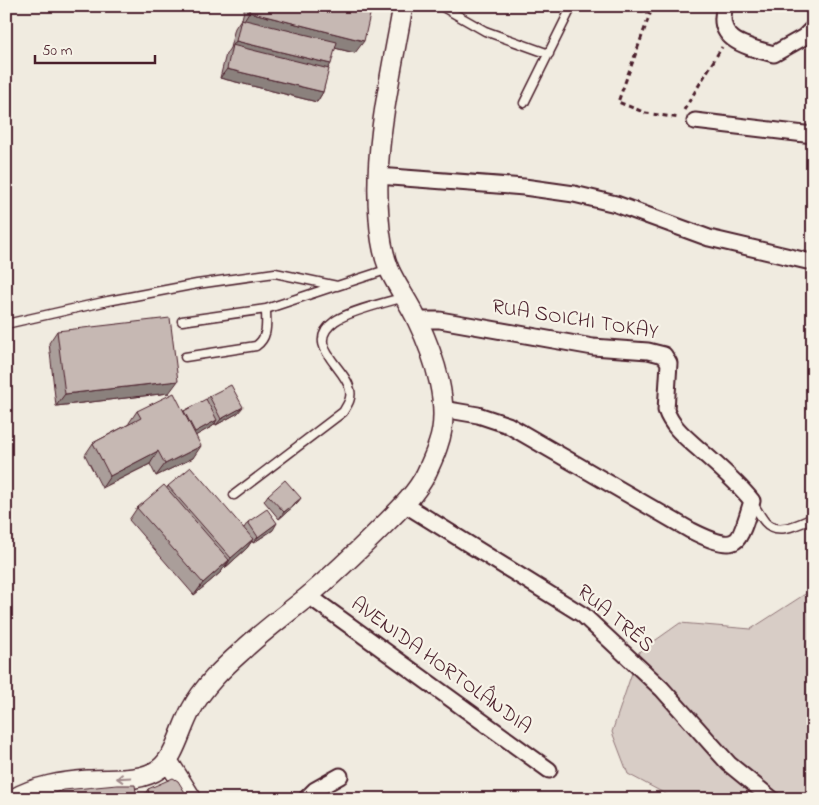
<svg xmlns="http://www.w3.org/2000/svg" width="819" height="805" viewBox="0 0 819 805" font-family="'Indie Flower',sans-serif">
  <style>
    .green { fill: #d8cdc6; stroke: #917678 }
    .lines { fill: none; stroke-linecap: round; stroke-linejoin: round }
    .service-casing { stroke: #4a1f2b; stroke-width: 11 }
    .minor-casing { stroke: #4a1f2b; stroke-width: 19 }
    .tertiary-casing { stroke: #4a1f2b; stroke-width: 22 }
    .path { stroke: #4a1f2b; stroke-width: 3; stroke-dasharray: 5 4; stroke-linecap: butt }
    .service { stroke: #f7f3e8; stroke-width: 8 }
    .minor { stroke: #f7f3e8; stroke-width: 15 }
    .tertiary { stroke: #f7f3e8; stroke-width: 19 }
    .wall { fill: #aa9e9a; stroke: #4a1f2b }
    .shaded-wall { fill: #8b817d; stroke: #4a1f2b }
    .building { fill: #c6b8b3; stroke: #4a1f2b }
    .oneway { stroke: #a0898a }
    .labels { text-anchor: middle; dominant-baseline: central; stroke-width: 4.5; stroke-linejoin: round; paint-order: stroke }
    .street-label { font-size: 21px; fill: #4a1f2b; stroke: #f7f3e8 }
  </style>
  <rect width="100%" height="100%" fill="#f0ebe0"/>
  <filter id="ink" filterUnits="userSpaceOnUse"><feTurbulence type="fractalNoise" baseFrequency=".02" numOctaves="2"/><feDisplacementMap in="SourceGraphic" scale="10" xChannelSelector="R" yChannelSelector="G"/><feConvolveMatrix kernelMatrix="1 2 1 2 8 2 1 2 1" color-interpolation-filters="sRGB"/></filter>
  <g filter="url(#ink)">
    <path class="green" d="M813,589V799H675L628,774L612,732L639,652L680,623L751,629Z"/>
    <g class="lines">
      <defs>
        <path id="service" d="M441,6L485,31L549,54
          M524,103L572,6
          M182,321L266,309L335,286
          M6,324L108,301L197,284L275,273L337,286L389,269
          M185,357L256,346C269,337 266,323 266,309
          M234,495L343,412C347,405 352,399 350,390C346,367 302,345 335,321C349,311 387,302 405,297
          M752,502C756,508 760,516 765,522C777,536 799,524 813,518"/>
        <path id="minor" d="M725,6C714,42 749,47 774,54L804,37L813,28
          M695,121L813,135
          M378,176L524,187L574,194L616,204L709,238L807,261
          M417,320H440L593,347L648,351L664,355L669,363L666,410C672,428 688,439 701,451C719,467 737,482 752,501C749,510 742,537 735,541C725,548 700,535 690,530L508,425L478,415L443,409
          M404,504L583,615L662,689L729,764L772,799
          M309,596L549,770
          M306,799L315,790L340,776"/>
        <path id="tertiary" d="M168,761L192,799
          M13,799C36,786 62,782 88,780C111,778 139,783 159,769C175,758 181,727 191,710C203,687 223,668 242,651C262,632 285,615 306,598C333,575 358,551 383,526C398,511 416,494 426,474C430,465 435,455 438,445C452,407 434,355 417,320C409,302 397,287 389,269C383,254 380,235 379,218C373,147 391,76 403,6"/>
      </defs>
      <use href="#service" class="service-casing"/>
      <use href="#minor" class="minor-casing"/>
      <use href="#tertiary" class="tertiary-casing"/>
      <path class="path" d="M630,6L650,14L618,102L646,113L679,118
        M684,110L722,47"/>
      <use href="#service" class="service"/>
      <use href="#minor" class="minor"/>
      <use href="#tertiary" class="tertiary"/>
    </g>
    <path class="wall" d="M245,6H372L355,53L335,48L328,69L323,92L317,102L220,78L226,54L230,48L235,28L241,19H242Z
      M57,331L169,393L56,406L49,343Z
      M209,396L238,413L216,425L215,423L213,426L196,435L193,458L156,476L150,464L102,488L85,455L93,443L129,424V423L137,411H184L206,400Z
      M168,486L244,528L248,522L273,530L253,543L252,541L247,548L225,568L224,567L221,572L194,595L129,520L137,508L167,488Z
      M268,495L301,498L296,504L279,519L264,501Z
      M148,789L189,799H144V796Z"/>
    <path class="shaded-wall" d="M249,12L364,41L355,53L241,25Z
      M236,41L331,64L325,73L232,47Z
      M227,69L323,92L317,102L220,78Z
      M178,381L169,393L56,406L65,394Z
      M243,407L238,413L216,425L221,419Z
      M217,420L213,426L188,440L193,433Z
      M201,446L193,458L156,476L165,464Z
      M158,451L150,464L102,488L110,476Z
      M301,498L296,504L279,519L284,512Z
      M277,523L273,530L253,543L258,537Z
      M253,539L247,548L225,568L231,558Z
      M229,560L221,572L194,595L203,583Z"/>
    <path class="building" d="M251,6H372L364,41L249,12Z
      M241,19L337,42L331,64L236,41Z
      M232,45L329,69L323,92L227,69Z
      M170,318L178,381L65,394L57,331Z
      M231,385L243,407L221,419L209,396Z
      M174,393L201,446L165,464L158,451L110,476L93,443L141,418L137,411Z
      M206,399L217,420L195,432L184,411Z
      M191,467L253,539L231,558L168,486Z
      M285,480L301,498L284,512L268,495Z
      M164,485L229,560L203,583L137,508Z
      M267,509L277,523L258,537L248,522Z
      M173,778L178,781L189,799H150L148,789Z
      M117,785H135L137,799H41L49,795L64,790Z"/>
    <defs><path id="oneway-shaft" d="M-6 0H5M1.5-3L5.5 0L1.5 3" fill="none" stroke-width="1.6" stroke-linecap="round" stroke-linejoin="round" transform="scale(1.25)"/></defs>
    <use class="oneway" href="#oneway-shaft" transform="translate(124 778) rotate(177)"/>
  </g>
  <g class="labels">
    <g class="street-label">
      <text transform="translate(575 320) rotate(9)">RUA SOICHI TOKAY</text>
      <text transform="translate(615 619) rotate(40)">RUA TRÊS</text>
      <text transform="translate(441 666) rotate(36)">AVENIDA HORTOLÂNDIA</text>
    </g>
  </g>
  <rect width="819" height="805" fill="none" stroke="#f7f3e8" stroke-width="25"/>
  <rect x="12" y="12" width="794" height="780" fill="none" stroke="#4a1f2b" stroke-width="2" filter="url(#ink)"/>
  <path d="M35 55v8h120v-8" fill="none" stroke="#4a1f2b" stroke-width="2.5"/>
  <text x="42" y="55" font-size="15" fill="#4a1f2b" stroke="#f7f3e8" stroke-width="4" paint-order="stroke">50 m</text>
</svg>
